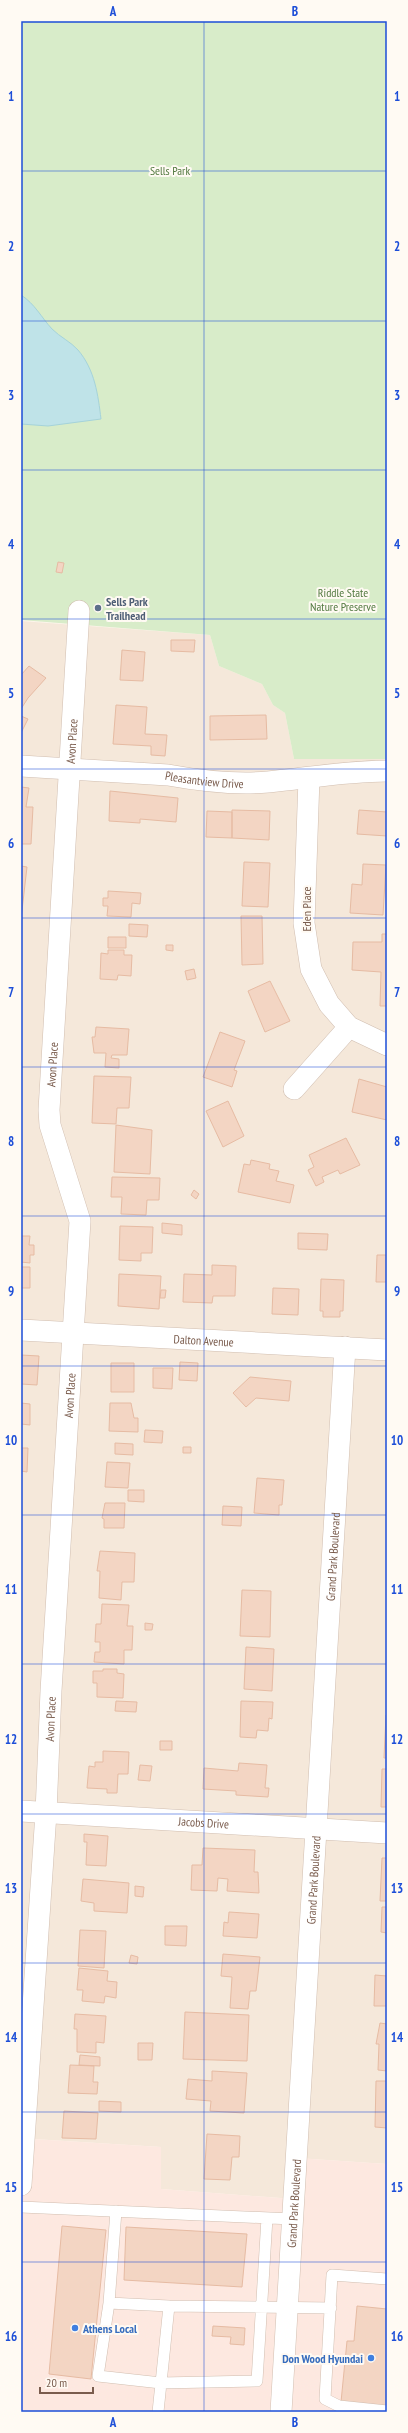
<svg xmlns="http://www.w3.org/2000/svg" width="408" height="2433" viewBox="0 0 408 2433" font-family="'PT Sans Narrow',sans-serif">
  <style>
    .residential { fill: #f5e8da }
    .commercial { fill: #fde8e0 }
    .green { fill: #d8ecc9 }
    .water { fill: #bfe3e8; stroke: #a5d3da }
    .building { fill: #f3d5c3; stroke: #e6bba3 }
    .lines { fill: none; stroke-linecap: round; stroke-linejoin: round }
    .lane-casing { stroke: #d1beb0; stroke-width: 12 }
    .street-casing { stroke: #d1beb0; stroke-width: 22 }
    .lane { stroke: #fff; stroke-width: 11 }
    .street { stroke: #fff; stroke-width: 21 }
    .grid { fill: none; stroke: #1d4ed8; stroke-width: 1; stroke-opacity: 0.55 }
    .service-dot { fill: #5c6f8a; stroke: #fffaf3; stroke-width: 1.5 }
    .shop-dot { fill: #3f7fe0; stroke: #fffaf3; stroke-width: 1.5 }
    .labels { text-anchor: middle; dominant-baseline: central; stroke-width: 4; stroke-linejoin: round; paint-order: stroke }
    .park-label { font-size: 12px; fill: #537a41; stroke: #fffaf3 }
    .service-label { font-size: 12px; font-weight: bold; fill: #4e5e75; stroke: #fffaf3; text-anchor: start }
    .street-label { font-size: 12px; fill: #7a5c4d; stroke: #fffaf3 }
    .shop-label { font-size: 12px; font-weight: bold; fill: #366cbe; stroke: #fffaf3; text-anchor: start }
    .neatline { fill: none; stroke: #1d4ed8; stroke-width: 1.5 }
    .grid-label { font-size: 13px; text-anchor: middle; font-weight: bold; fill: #1d4ed8 }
  </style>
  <rect width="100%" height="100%" fill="#fdf6ec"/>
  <path class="residential" d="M21,621L210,635L219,666L262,684L273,705L285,713L294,759H387V2164L297,2158L294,2199L161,2189V2147L33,2139L32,2185L21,2184Z"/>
  <path class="commercial" d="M33,2139L161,2147V2189L293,2199L297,2158L387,2164V2412H21V2185H32Z"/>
  <path class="green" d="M21,21H387V759H294L285,713L273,705L262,684L219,666L210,635L21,620Z"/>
  <path class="water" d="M21,295C35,304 41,317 52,329C60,337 71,342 78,350C95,370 98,395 101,419L48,426L21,424Z"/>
  <path class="building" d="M58,562L64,563L62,573L56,572Z
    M171,640H195L194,652L171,651Z
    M122,650L145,652L143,681L120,680Z
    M29,666L46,678L28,698L21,709V675Z
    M116,705L147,707L145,734L167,735L165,756L151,755V746L113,744Z
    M266,715L267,739L210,740V716Z
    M21,716L28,719L21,733Z
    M21,787L29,788L26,807H33L31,844H21Z
    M110,791L178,798L176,822L140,819V823L109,821Z
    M232,810L270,811L269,840L232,838Z
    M359,810L387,812V836L357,834Z
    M207,811L232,812V838L206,837Z
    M244,862L270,863L268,907L242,906Z
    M363,864L386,865L383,915L350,913L352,884L362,885Z
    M21,866L27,867L21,919Z
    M108,891L141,893L140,904L132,903L131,917L107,916L108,906H103V898H108Z
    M241,916H262L263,964L242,965Z
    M129,924L148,925L147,937L129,936Z
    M382,934H387V1006H380L381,972L352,970L353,942H382Z
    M108,937H126V948H108Z
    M166,945H173V951L166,950Z
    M108,950H124V955H132L131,976L118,975L117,980L100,979L101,953L108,954Z
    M194,969L196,978L187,980L185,971Z
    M270,981L290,1021L265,1032L248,991Z
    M96,1027L129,1029L127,1055H112L111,1058L119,1059V1068L105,1067L106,1053H94L92,1037H95Z
    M220,1032L245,1041L234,1070L237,1071L232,1087L203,1077Z
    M94,1076L131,1077L129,1108H117L116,1124L92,1123Z
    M359,1079L387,1087V1120L352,1112Z
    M228,1101L244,1136L223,1147L206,1111Z
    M116,1125L152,1130L150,1174L114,1172Z
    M346,1138L360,1165L340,1174L338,1170L322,1177L324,1182L316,1186L308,1170L314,1167L309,1155Z
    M251,1160L270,1164L269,1169L279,1171L276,1181L294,1185L290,1203L238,1192L244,1164L250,1165Z
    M112,1177L160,1178L159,1200H147L146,1215L121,1214L122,1197H111Z
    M194,1190L199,1194L196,1199L191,1195Z
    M162,1223L182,1225V1235L162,1233Z
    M120,1226L153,1227L152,1253H141V1261L119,1260Z
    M298,1233L328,1234L327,1250L298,1249Z
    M21,1236H30L29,1245H34V1255H30V1263L21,1262Z
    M377,1255H387V1282H376Z
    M212,1265L236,1266L235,1296H213L212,1303L183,1302L184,1274L212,1275Z
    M21,1267H30V1288H21Z
    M119,1274L161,1276L159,1309L118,1306Z
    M321,1279L344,1280L343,1311H340V1317H323V1311H320Z
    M273,1288L299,1289L298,1315L272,1314Z
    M161,1290H166L165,1298H160Z
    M21,1355L39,1356L37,1385L21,1384Z
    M180,1362L198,1363L197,1381L179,1380Z
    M111,1363H134V1392H111Z
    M153,1368H173L172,1389L153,1388Z
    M250,1377L291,1381L289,1401L256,1398L246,1407L233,1393Z
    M21,1403L30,1404V1425L21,1424Z
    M110,1403H131L134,1418H138V1432L109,1431Z
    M145,1430L163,1431L162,1443L144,1442Z
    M115,1443L133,1444V1455L115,1454Z
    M183,1447H191V1453H183Z
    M21,1448H28L27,1472L21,1471Z
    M107,1462L130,1463L128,1488L105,1487Z
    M257,1478L284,1480L282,1505H279V1515L254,1513Z
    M128,1490H144V1502L128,1501Z
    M105,1503H125L124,1528H104V1519L102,1518Z
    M223,1506L242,1507L241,1526L222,1525Z
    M100,1551L135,1553L134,1582H122L121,1600L99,1598L100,1571H97Z
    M242,1590L271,1591L270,1637L240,1636Z
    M102,1604L129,1605L127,1626H133L132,1650H124V1664L94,1662L95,1652H100V1642H95L96,1624H101Z
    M145,1623L153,1624L152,1630H145Z
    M246,1647L274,1649L272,1691L244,1689Z
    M103,1669H117V1673L124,1674L123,1698L97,1697V1683H93V1671H103Z
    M116,1701L137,1702L136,1712L115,1711Z
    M241,1701L273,1702L272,1719L269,1718L268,1731L257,1730L256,1738L240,1737Z
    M386,1715H387V1758H384Z
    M160,1741H172V1750H160Z
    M103,1751L129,1752L128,1774H118L117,1793H107V1789L87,1788L89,1766L95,1767V1762H103Z
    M239,1763L267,1765L265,1788H269L268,1797L236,1795V1791L203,1789L204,1768L238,1771Z
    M140,1765L152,1766L150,1781L138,1780Z
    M382,1769H387V1807H381Z
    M84,1834L108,1836L106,1866L86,1865L87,1842H84Z
    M203,1848L255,1850L254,1872H258L259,1893L227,1891L228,1879L218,1878L217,1891L191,1890L192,1865H202Z
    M382,1858H387V1901H380Z
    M83,1879L129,1883L127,1913L94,1911V1903L81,1901Z
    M135,1886L144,1887L143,1897L135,1896Z
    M382,1907H387V1933L381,1932Z
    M229,1912L259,1914L257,1938L223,1936L224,1922L228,1923Z
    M165,1926H187L186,1946L165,1945Z
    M80,1930L106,1931L104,1968L78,1966Z
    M223,1954L260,1957L256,1991H250L248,2009L230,2008L232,1977L221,1976Z
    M131,1955L138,1957L137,1964L129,1963Z
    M79,1968L108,1971L107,1981L117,1982L116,1998L105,1996L104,2003L82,2001L83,1990H77Z
    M375,1975L387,1976V2006H374Z
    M185,2012L249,2015L247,2061L183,2059Z
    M75,2014L106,2016L104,2043L96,2042V2053L77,2052V2029H74Z
    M380,2023L387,2024V2071L378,2070L379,2044H376Z
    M138,2043H153L152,2060H138Z
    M80,2055L100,2057V2066L79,2065Z
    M70,2065L94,2066L93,2082H98L97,2094L68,2093Z
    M212,2071L247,2073L244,2113L210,2111L211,2101L186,2099L188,2079L212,2081Z
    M376,2081H387V2128L375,2127Z
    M99,2101L121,2102V2112L99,2111Z
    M64,2111L98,2113L96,2139L62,2138Z
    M207,2134L240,2136L239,2157H232L230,2180L204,2179Z
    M62,2226L106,2230L91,2379L49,2374Z
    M126,2227L247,2234L242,2287L124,2280Z
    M357,2306L387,2309V2407L341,2402L347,2341H354Z
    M213,2326L245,2328L244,2345L230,2344L231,2337L212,2336Z"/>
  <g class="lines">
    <defs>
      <path id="lane" d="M21,2207L292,2219
        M116,2211L109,2303L169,2306
        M387,2279L332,2275L325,2399L339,2406L387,2411
        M109,2303L98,2376L161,2383L257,2381L267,2218
        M158,2412L169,2306L331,2308"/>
      <g id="street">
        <path id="s1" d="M21,766L168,775C201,781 236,785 268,782C308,778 347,771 387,771"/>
        <path d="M309,778L304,923L311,969L329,1004L349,1027L387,1045"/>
        <path d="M294,1089L349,1027"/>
        <path id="s2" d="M21,1330L387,1350"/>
        <path id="s3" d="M21,1811L387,1833"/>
        <path id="s4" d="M21,2185L46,1813L51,1691L80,1221L50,1125L49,1110L79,611"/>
        <path id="s5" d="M281,2412L345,1347"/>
      </g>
    </defs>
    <use href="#lane" class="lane-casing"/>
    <use href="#street" class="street-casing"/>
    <use href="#lane" class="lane"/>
    <use href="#street" class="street"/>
  </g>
  <path class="grid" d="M204,21V2412M21,171H387M21,321H387M21,470H387M21,619H387M21,769H387M21,918H387M21,1067H387M21,1216H387M21,1366H387M21,1515H387M21,1664H387M21,1814H387M21,1963H387M21,2112H387M21,2262H387"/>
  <circle class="service-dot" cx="98" cy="608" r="4"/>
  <g class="shop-dot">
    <circle cx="75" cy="2328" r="4"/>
    <circle cx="371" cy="2358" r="4"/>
  </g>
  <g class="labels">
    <g class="park-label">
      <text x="170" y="170">Sells Park</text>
      <text x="343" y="592">Riddle State<tspan x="343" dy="14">Nature Preserve</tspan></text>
    </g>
    <g class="service-label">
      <text x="106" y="601">Sells Park<tspan x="106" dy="14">Trailhead</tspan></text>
    </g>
    <g class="street-label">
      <text stroke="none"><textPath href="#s4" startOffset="1451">Avon Place</textPath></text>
      <text stroke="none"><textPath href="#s1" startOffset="184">Pleasantview Drive</textPath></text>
      <text transform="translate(306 909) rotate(-90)">Eden Place</text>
      <text stroke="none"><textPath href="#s4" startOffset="1127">Avon Place</textPath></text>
      <text stroke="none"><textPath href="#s2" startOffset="183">Dalton Avenue</textPath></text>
      <text stroke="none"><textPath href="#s4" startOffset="791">Avon Place</textPath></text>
      <text stroke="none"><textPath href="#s5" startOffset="857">Grand Park Boulevard</textPath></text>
      <text stroke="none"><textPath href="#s4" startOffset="467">Avon Place</textPath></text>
      <text stroke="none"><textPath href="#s3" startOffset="183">Jacobs Drive</textPath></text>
      <text stroke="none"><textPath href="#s5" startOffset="533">Grand Park Boulevard</textPath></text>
      <text stroke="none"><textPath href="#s5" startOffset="209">Grand Park Boulevard</textPath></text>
    </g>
    <g class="shop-label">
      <text x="83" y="2328">Athens Local</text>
      <text x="363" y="2358" text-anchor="end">Don Wood Hyundai</text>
    </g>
  </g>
  <rect width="408" height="2433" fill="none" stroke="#fffaf3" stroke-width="44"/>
  <path d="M40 2387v6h53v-6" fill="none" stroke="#7a5c4d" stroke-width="2"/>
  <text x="46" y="2387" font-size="12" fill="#7a5c4d" stroke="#fffaf3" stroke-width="3" paint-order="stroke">20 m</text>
  <rect x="22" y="22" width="364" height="2389" class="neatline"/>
  <g class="grid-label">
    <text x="113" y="16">A</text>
    <text x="295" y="16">B</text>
    <text x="11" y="101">1</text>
    <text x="397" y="101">1</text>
    <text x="11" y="251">2</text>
    <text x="397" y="251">2</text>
    <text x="11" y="400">3</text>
    <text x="397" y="400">3</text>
    <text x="11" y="549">4</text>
    <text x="397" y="549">4</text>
    <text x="11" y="698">5</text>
    <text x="397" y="698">5</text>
    <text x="11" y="848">6</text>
    <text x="397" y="848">6</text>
    <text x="11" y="997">7</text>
    <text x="397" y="997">7</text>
    <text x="11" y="1146">8</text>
    <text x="397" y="1146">8</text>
    <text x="11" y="1296">9</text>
    <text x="397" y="1296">9</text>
    <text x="11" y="1445">10</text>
    <text x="397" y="1445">10</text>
    <text x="11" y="1594">11</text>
    <text x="397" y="1594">11</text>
    <text x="11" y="1744">12</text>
    <text x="397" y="1744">12</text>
    <text x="11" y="1893">13</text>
    <text x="397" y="1893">13</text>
    <text x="11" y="2042">14</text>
    <text x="397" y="2042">14</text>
    <text x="11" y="2192">15</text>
    <text x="397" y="2192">15</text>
    <text x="11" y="2341">16</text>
    <text x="397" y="2341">16</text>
    <text x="113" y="2427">A</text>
    <text x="295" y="2427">B</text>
  </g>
</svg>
